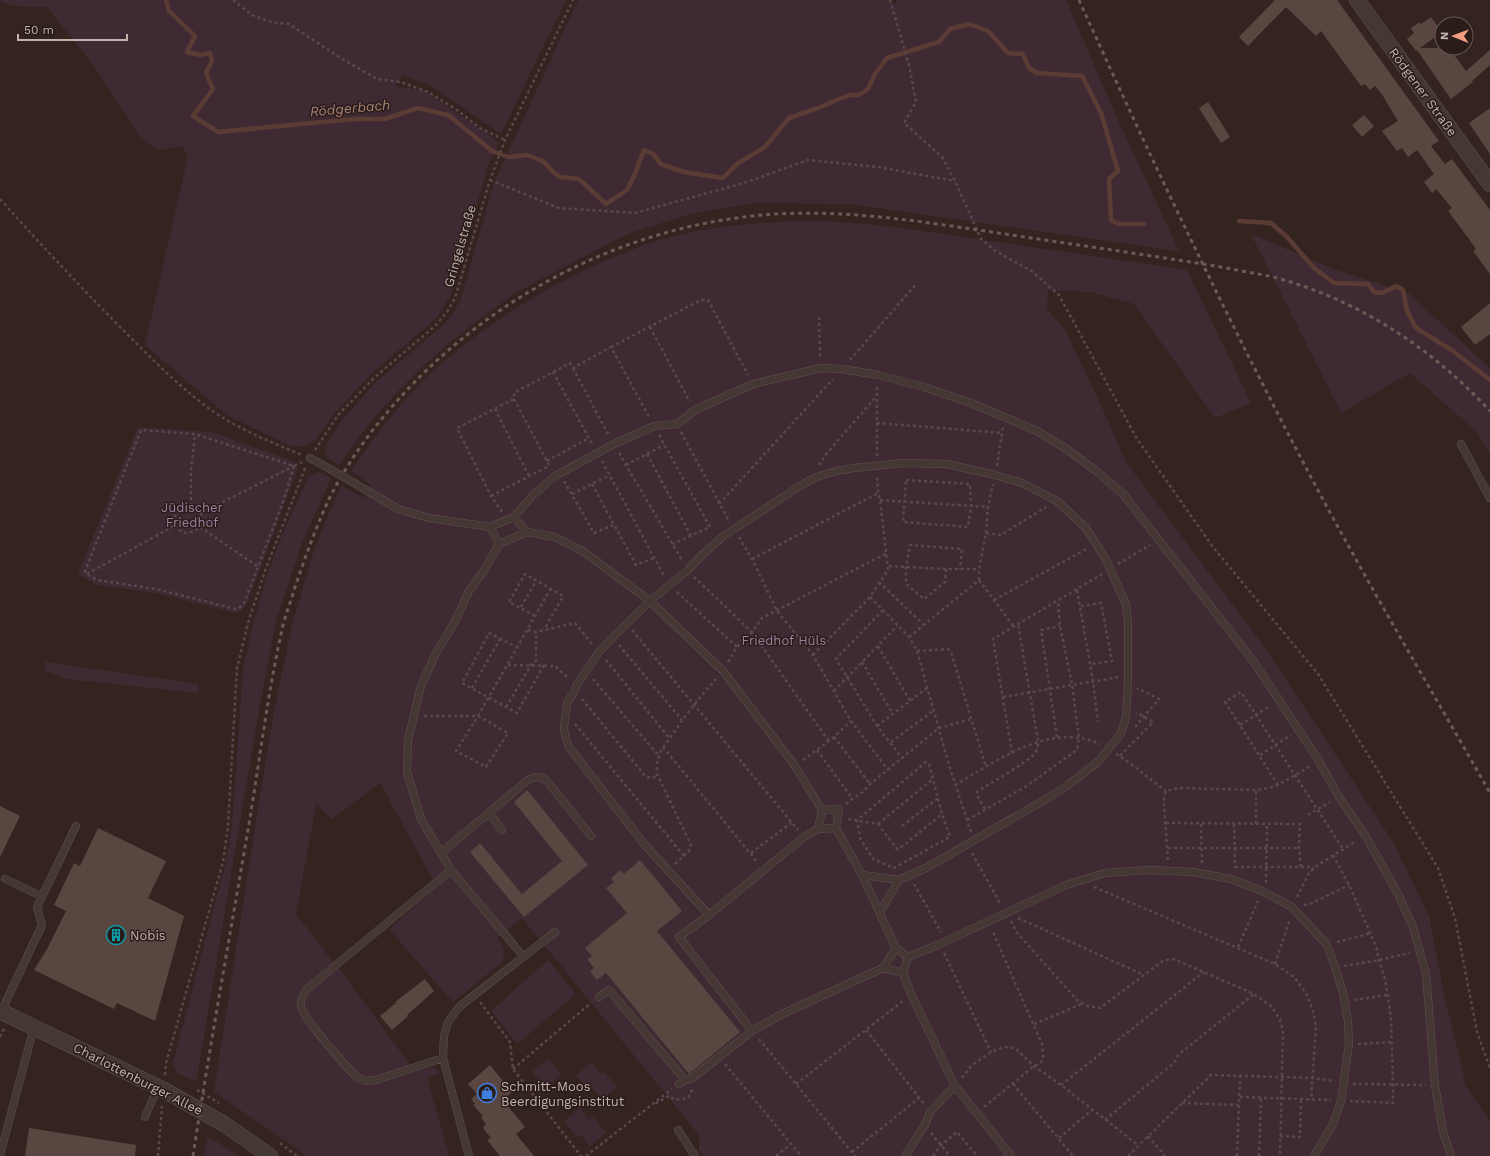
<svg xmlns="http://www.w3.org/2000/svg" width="1490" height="1156" viewBox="0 0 1490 1156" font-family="'Work Sans',sans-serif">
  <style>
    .green { fill: #3f2a34 }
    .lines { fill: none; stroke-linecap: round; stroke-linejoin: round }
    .stream { stroke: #5b3c34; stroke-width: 4.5 }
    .building { fill: #594641 }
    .lane-casing { stroke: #60524e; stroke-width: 8 }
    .street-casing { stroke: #60524e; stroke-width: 16 }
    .path { stroke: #5a464b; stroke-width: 2.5; stroke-dasharray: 3 3; stroke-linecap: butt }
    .lane { stroke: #453733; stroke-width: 7 }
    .street { stroke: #453733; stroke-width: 15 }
    .rail { stroke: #6c5a55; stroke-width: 3; stroke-dasharray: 4 4; stroke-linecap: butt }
    .lane-bridge-casing { stroke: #60524e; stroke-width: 8; stroke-linecap: butt }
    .lane-bridge { stroke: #453733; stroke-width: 7 }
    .labels { text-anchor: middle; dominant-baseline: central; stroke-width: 3; stroke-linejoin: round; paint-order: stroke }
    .street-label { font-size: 13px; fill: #c2b2ad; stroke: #291c19 }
    .park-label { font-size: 13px; fill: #9c7ea1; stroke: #291c19 }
    .poi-label { font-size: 13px; fill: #c2b2ad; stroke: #291c19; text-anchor: start }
    .water-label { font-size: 14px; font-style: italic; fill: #aa8176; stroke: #291c19 }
  </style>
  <rect width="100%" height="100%" fill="#342420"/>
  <path class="green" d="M0,0H566L501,134L429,85L403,75L394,86L423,90L499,142L488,166L451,294L443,309L432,322L371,374L335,413L316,439L306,446H291L228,416L145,345L188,156L182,146L157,150L140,137L94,66L47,7C34,7 10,8 0,0Z
    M578,0H886L896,4V0H1066L1117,118L1179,251L850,204L754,203L686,215L625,235L517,292L486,314L454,339L423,366L397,392L368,425L339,465L327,458L325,447L342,420L377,381L440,328L452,315L461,299L494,183Z
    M810,221L856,223L916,230L1187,270L1251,403L1215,418L1134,304L1091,292L1048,290L1047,309L1065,330L1100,403L1126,462L1268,652L1393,842L1429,916L1444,994L1466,1086L1490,1121V1156H703L699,1151V1135L522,918L497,938C504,946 506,951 502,962L453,1002L389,929L437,887L380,783L332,819L316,804L296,914L333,962L303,987L297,997V1009L304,1020L352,1078L363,1084H377L430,1067L436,1069L439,1074L427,1077L449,1156H306L295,1147L214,1092L256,821L274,712L292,625L314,550L336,497L342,486L363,498L371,485L351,471C375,436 400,402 431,373C499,311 602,251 692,232C731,224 770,222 810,221Z
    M1251,234L1333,269L1408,293L1490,368V454L1476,431L1410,373L1341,413Z
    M138,427L212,432L293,461L298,468L248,601L242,610L237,613L156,593L97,585L78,574Z
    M320,472L331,478L302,543L276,621L259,710L196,1082L176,1072L173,1063L226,862L232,826L243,670L253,624L269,569L284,530L309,476Z
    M45,662L198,684L199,693L67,679L44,670Z
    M548,960L576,994L517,1044L491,1011Z
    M339,968L410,1065L376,1076L364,1077L356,1073L310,1017L305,1006V998L317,985Z
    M549,1059L562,1075L545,1088L532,1071Z
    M591,1062L601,1074L604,1072L617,1087L602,1100L592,1088L589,1091L576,1075Z
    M580,1108L589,1120L593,1117L606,1133L590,1146L581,1135L577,1137L564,1121Z
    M207,1137L219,1143L238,1156H204Z"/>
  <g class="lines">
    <path class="stream" d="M166,0L169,11L195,36L187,52L200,55L210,53L212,61L206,73L213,89L193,116L218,132L354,119H385L418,108L448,115L492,151L508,157L527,155L543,161L553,172L560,177L579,179L606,204L627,190L634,176L644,150L653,154L661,164L684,172L723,178L737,164L765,147L789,118L818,108L849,95H859L868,89L875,74L887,58L939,42L950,29L969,24L988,31L1008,53L1023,54L1029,68L1037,73L1082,76L1101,113L1118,171L1109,179L1111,220L1118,224H1144
      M1239,221L1271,223L1287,237L1314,268L1334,283L1368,284L1374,292L1382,293L1396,286L1403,290L1407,311L1416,328L1453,351L1490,380"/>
  </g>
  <path class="building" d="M1275,0H1337L1439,141L1431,146L1445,164L1452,159L1490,210V274L1473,251L1476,249L1469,239L1448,211L1452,208L1436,189L1432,193L1424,182L1434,174L1417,150L1408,157L1402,148L1397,151L1382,131L1398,121L1383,96L1375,86L1370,90L1365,84L1361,86L1321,31L1316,36L1286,7L1248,46L1239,37Z
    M1431,17L1442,32L1420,48H1449L1466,71L1490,50V65L1472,81L1473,82L1451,99L1417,50L1416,51L1407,39L1414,33L1411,28L1420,22L1421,24Z
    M1208,102L1230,137L1221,143L1199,108Z
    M1490,108V154L1469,123Z
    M1364,115L1374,126L1362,137L1352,125Z
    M1490,303V334L1475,345L1461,327Z
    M527,790L588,865L524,917L470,852L480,843L522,894L562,861L514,802Z
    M0,806L20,816L0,857Z
    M98,828L166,861L148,898L184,916L155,1021L117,1003L114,1009L34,970L47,949L66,911L54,905L74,863L80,866Z
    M640,860L682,911L657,931L740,1032L689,1074L606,973L597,980L590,971L594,968L587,959L592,956L585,948L627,913L606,888L614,882L611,878L621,870L624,874Z
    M425,979L434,991L407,1015L408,1016L392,1030L380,1016L396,1003L395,1002Z
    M490,1065L512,1092L503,1100L525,1127L516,1134L534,1156H500L487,1140L491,1138L483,1128L486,1124L481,1118L483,1116L473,1105L475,1104L471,1099L477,1094L468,1084Z
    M29,1128L136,1145L135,1156H25Z"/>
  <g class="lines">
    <defs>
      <path id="lane" d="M1461,444L1490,498
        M310,458L323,465
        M366,490L398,509L429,518L490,527L514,517L527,532
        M514,517L533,495L555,476L614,444L654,426L677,424L695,410L753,384L821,368L842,369L878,375L924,387L971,403L1037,431L1065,448L1095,470L1123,494L1254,662L1319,761L1339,797L1365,835L1398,894L1413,927L1426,974L1435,1085L1443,1132L1451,1156
        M490,527L499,544
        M489,813L502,830
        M818,829L822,810
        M442,852L528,780C536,777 540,775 547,781L591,836
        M5,879L41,896
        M880,912L899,880
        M709,915L644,844L569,747C563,731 563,729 566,713C567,709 566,706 567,703C570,697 575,693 576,686L599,652L613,637L650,601L687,571L699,558L722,537L800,486L816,477L836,471L854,468L903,463L947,464L995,475L1022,483L1057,501L1086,528L1105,558L1126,604L1128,621V682L1126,717L1121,733L1099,761L1068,785L1048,798L926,868L899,880L862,875
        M896,948L883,968L903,973
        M523,956L451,870L421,819L407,772L408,740L421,686L436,653L454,623L469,591L485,569L499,544L527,532L555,537L584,552L650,601L723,671L795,766L822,810L839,809L836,828L862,875L896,948L908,957L903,973L911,994L955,1086L1011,1156
        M908,957L940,944L1066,885L1105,873L1148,870L1193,872L1231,879L1262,891L1292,907L1327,945L1335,967L1343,993L1348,1021L1349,1044L1341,1101L1333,1124L1314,1156
        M599,997L609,990L685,1080
        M1,1012L42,925L37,907L76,826
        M752,1031L679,937L709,915L804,837L818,829L836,828
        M443,1058L376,1080L365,1081L355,1076C345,1064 303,1019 301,1006C300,999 303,995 307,989L451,870
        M679,1084L685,1080L691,1079L752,1031L782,1014L883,968
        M145,1117L158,1087
        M678,1130L695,1156
        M0,1155L34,1027
        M469,1156L443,1058L444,1036L448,1022L459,1007L555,932
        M905,1156L925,1125L930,1112L955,1086"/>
      <path id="street" d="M1357,0L1490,184
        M0,1011L164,1090L224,1124L270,1156"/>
    </defs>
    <use href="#lane" class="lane-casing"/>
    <use href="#street" class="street-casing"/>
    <path class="path" d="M233,0L252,15L271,22L289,24L344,60L377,79L401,82L428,92L457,110L480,128L505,140
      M890,0L909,65L916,102L904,123L942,157L955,181L981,239L994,250L1033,272L1059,295L1137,439L1213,547L1318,674L1438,868L1455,918L1477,1032L1490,1068
      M490,180L559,208L635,213L744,183L808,160L878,167L955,181
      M0,199C43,247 86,293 131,338C158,365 186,393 217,414C243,431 273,443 302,455
      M819,317L820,358
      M650,327L690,402
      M611,347L701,300H708L748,375
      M850,360L917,283
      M573,368L609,436
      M553,372L592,444
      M514,399L550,467
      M495,409L529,476
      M877,423L1002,433
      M681,432L729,521
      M659,435L710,527L673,544
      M315,450L338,415L374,378L435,326L447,312L455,298L490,180L505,140L573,0
      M619,453L683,562
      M647,454L691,536
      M877,456V385
      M547,461L589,438
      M602,461L664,576
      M626,465L664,445
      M819,465L827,453L876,397
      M294,466L283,502L244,603L239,608L235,609L156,589L97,580L87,574L85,571L141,430L195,434L294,466L302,462
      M997,466L1003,427
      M906,480L970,484L971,506L968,527L903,522Z
      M564,481L594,533L613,525
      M592,484L636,565L654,558
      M572,494L610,475
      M491,496L547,467
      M880,500L988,507
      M719,504L833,379
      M191,506L201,513L203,523L195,531L184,533L174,526V517L180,511Z
      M191,506V470L195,434
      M502,512L491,496L457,428L514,399V393L570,363L573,368L611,347L649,417
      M201,513L294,466
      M200,527L257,566
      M986,533L1001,535L1046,507
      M739,537L752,559L777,611L813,655L851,721L888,770
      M752,559L878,493
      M1118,564L1150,545
      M889,566L946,569H979
      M946,569L945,582L924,599L906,584V567L910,545L962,549L960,569
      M87,574L174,526
      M694,577L752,632L828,740
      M979,580L1014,627
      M879,582L924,625
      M1077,590L1093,681L1098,722
      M677,592L737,647
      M870,597L909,637L917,651L949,765L971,832
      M994,600L1088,548
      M1081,606L1101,603L1112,661L1090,664
      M521,607L536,581
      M883,610L836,659L877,726L902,758
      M535,616L509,602L525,574L563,596L544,630
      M528,630L536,632L575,623L592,644
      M632,630L798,830
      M909,637L979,580V569L986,533L988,507L993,484
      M619,645L682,720
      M878,646L910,701
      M518,648L489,633L462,683L517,713L544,665
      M917,651L948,649L951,652L986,767
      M813,655L870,597L888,570L880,500L878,493L877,475
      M606,660L670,739
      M728,662L737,647L752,632L762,618L887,553
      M862,662L893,714
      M508,665L555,666L569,679
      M593,679L659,756
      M472,688L500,639
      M834,691L897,626
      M1003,697L1119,677
      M582,699L646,777L653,778L657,774
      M506,707L531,665L536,661V632
      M424,716H478L551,588
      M478,716L508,733L486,767L456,751Z
      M575,724L684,856
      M1240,725L1270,706
      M877,726L927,688
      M1135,727L1159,699L1137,688
      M834,737L870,784
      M1057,737L1041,630L1060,626
      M891,742L933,711
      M663,747L758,863
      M817,750L852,798
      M1012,753L993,639L1102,574
      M1116,754C1134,765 1149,779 1166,791
      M1260,755L1291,735
      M1120,756L1153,722L1136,712
      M803,760L834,737L851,721
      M955,785C997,761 1050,721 1100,744
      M1278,785L1225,702L1241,692L1343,849
      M846,804C855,796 863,794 870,784L939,728L971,719
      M985,809L977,795V792C988,784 1029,762 1035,753C1038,750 1038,745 1038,741L1018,624
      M1308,815L1330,802
      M848,819L878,824L897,849H899L942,814L929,764L926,762L857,820L860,838L873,859L894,868L950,837L942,814
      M967,820L1025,787L1077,750L1079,738L1072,684L1060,626L1058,602
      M1166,823L1300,824L1299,848L1301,868
      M878,824L933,779
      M1201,824L1202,865
      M1234,824L1235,868
      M1256,824V790
      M902,826L938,798
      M1168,848H1299
      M751,853L791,823
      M972,853L1001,905
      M1333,855L1349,885L1376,946L1379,960L1385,979L1391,1018L1393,1085V1103L1350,1101
      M1168,860L1164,806V797L1166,791L1179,788L1256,790L1269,788L1278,785L1311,766
      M675,864L689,851L691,845L657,774C657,768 656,762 659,756C661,749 666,744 670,738C684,717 699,698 716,679
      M1235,867H1314
      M1266,883L1267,825
      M914,884L941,932
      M1094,887L1275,964L1294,977L1306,993L1312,1008L1316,1025L1311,1100
      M1297,897L1309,873L1315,867L1356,841
      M1304,905L1310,904L1349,885
      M1018,918L1144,975
      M1011,921L1018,934L1078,1001L1088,1006L1100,1008L1164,960L1174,959L1254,994L1272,1007L1280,1020L1283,1031L1280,1156
      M1337,942L1371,933
      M1238,947L1258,901
      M944,953L991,1052
      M1275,964L1290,919
      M1344,966L1379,960L1410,953
      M1354,1000L1388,995
      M480,1002L510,1042L513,1069L581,1156
      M1034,1024L1082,1004
      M866,1030L924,1104
      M0,1037L4,1029
      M759,1039L855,1156
      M1358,1044L1392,1042
      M725,1064L801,1156
      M513,1069L591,1003
      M165,1075L166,1063L223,862L228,826L237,668L248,623L266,568L306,466
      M962,1078L971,1066L991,1052L1004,1047L1015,1048L1034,1066L1061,1085L1138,1145
      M796,1084L903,1001
      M1013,1084L1073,1156
      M1353,1084L1426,1085
      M1061,1085L1204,972
      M197,1090L219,1103
      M1240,1097L1331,1100
      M656,1102L657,1103L669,1096L675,1100L688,1098L693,1088
      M1182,1103L1238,1105
      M984,1107L1034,1066L1041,1063L1043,1056L1042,1044L992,930
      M1105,1120L1174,1063L1178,1055L1254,994
      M931,1133L950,1156
      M1148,1136L1165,1156
      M1280,1136L1300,1137L1301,1099
      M1059,1138L1092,1110
      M280,1143L297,1156
      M852,1152L919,1098
      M158,1156L162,1106
      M586,1156L672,1089
      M776,1156L791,1144
      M933,1156L941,1145L957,1132L977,1156
      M1128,1156L1211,1075L1312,1078L1334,1081
      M1237,1156L1240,1076
      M1259,1156L1261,1099"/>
    <use href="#lane" class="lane"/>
    <use href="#street" class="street"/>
    <path class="rail" d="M1079,0C1150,157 1224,312 1304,464C1363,576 1428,684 1490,793
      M193,1156C210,1045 230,935 249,824C260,758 268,691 283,625C286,614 290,604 293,593C304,561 315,529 329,499C344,469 364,440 385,415C478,303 616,228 762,215C843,208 924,222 1005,234C1077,245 1149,255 1221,267C1237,270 1253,273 1269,276C1354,297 1431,347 1490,411"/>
    <defs>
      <path id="lane-bridge" d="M323,465L366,490"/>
    </defs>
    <use href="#lane-bridge" class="lane-bridge-casing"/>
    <use href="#lane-bridge" class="lane-bridge"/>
  </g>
  <defs>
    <symbol id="building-ring" viewBox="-11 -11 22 22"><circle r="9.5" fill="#291c19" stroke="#0f9aa8" stroke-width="1.5"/><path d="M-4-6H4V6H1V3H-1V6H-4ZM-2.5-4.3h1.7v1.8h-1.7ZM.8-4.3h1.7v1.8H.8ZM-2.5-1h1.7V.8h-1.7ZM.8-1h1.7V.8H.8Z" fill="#0f9aa8"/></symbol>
    <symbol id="shop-ring" viewBox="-11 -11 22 22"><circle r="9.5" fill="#291c19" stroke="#3f7fe0" stroke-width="1.5"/><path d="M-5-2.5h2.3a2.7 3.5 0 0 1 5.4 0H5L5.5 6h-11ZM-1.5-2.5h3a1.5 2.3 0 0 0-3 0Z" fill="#3f7fe0"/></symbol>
  </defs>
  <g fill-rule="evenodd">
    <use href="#building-ring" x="105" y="924" width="22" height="22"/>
    <use href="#shop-ring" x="476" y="1082" width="22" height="22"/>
  </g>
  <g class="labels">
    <g class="street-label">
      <text transform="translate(1423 92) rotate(54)">Rödgener Straße</text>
      <text transform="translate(460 246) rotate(-74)">Gringelstraße</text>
      <text transform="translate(138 1079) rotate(27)">Charlottenburger Allee</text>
    </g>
    <g class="park-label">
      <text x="192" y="507">Jüdischer<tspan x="192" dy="15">Friedhof</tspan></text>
      <text x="784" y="640">Friedhof Hüls</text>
    </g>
    <g class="poi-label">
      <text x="130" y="935">Nobis</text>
      <text x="501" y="1086">Schmitt-Moos<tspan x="501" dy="15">Beerdigungsinstitut</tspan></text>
    </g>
    <g class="water-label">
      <text transform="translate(350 108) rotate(-5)">Rödgerbach</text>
    </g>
  </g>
  <g transform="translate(1454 36) rotate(271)"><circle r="19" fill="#291c19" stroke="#665854"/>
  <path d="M0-3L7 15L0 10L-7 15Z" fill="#f19e83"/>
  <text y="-6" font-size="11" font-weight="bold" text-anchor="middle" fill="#c2b2ad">N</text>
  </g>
  <path d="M18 34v6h109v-6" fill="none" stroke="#c2b2ad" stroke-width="2"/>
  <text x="24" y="34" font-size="12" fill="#c2b2ad" stroke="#291c19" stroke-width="3" paint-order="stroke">50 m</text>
</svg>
